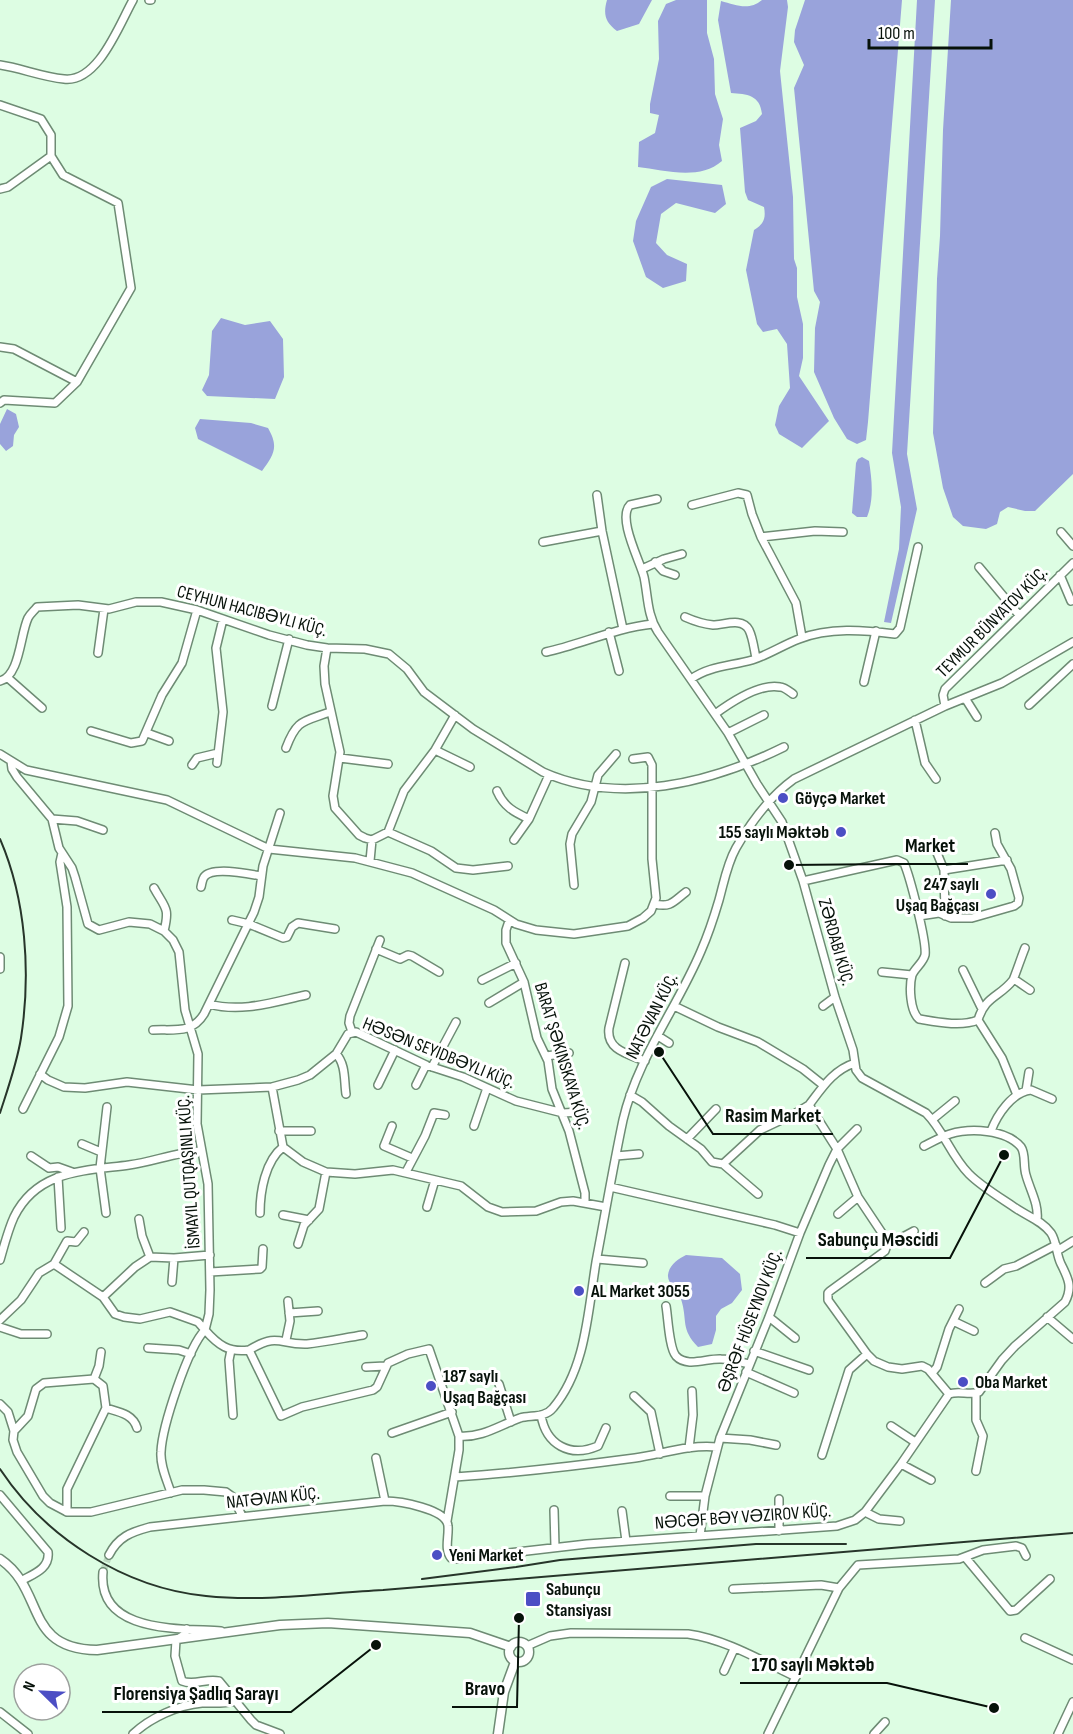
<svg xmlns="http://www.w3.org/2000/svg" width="1073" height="1734" viewBox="0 0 1073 1734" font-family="'Sofia Sans Condensed',sans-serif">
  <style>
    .water { fill: #99a3db }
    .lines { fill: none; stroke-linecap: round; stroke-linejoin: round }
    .minor-tunnel { stroke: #bddac2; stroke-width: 7; stroke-dasharray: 7 3.5; stroke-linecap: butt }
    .minor-casing { stroke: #6e8b74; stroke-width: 10 }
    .tertiary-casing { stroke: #6e8b74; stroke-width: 11 }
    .minor { stroke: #fff; stroke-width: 7 }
    .tertiary { stroke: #fff; stroke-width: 8 }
    .rail { stroke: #27352a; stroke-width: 2 }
    .poi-dot { fill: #4c4ec4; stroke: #fff; stroke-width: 2 }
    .labels { text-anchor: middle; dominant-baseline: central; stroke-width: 6; stroke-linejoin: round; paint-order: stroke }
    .street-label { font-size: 18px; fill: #07120a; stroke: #fff }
    .poi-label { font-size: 18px; font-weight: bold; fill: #07120a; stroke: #fff; text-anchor: start }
    .leader { fill: none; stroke: #07120a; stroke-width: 2 }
    .callout-dot { fill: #07120a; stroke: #fff; stroke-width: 2 }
    .callout-label { font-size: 20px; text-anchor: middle; font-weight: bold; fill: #07120a; stroke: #fff; stroke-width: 6; stroke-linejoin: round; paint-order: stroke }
  </style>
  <rect width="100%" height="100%" fill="#ddfde3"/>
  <path class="water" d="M607,0H652L639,24L617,31C605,22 603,14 607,0Z
    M676,0H707V33L714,59L715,94L723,119L719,145L722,161C699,181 664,170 638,167L639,142L655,133L659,115L650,113V104L659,59L658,21L666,4Z
    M762,0H787L788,7L780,71L793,197L794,259L797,268V297L803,324V358L799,376L829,421L802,448L779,434L775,425L779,406L790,388L787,344L777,329L763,332L757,324L746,270L754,230C764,224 766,218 764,207L748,200L745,192L740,128L756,121L762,114C760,95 747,94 731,93L718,20L721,1C736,5 749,11 762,0Z
    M805,0H902L868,422L866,440L857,444L847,439L834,418L814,372L815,328L820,302L814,291L794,88L804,65L794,42L795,30Z
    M917,0H935L907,454L917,509L891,623L884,622L899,549L901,507L892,453Z
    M951,0H1073V474L1035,511H1025L1008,507L1000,512L997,524L986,529L963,526L953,517L943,488L933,433L937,279L940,236L943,130Z
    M667,179L722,185L726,204L715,213L676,203L661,214L656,243L667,255L687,264L686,281L663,288L646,277L633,241L636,221L651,187Z
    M221,318L245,325L270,321L283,339L284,377L275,399L207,396L202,390L209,375L212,331Z
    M7,409L16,414L19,427L14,435L13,446L6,451L0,444V424Z
    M200,419L251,423L268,428C279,447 274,454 262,471L198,439L195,428Z
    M862,457L869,461C872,480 874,500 867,517H857L852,513L856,463L858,459Z
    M686,1255L722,1258L740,1274L742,1290L732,1303L721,1309L716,1316V1330L712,1344L698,1347C680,1328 688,1321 681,1299C679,1291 667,1284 668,1275C669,1265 678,1259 686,1255Z"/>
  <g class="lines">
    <path class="minor-tunnel" d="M103,1572L109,1555"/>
    <defs>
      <path id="minor" d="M149,0H151
        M0,65C21,68 42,77 64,79C98,83 119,25 133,0
        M0,105L41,119L51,135V156L63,175L118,203L131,288L77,382
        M0,189L8,187L51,156
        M0,347L14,349L77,382L55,403L4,400L0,403
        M597,495L602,531L623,629
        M692,505L738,493L747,495L752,514L761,537L796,603L802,637
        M1061,532L1073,546
        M761,537L815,531L843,532
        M543,542L602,531
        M655,562L663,571L675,575
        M979,567L1019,615
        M642,569L664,559L682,554
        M1060,575L1071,601
        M685,617C694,621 703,624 713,625C724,625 742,617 749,630C753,638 754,649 756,658
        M609,632L619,671
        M327,648L324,666L325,684L340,752L333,796L335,808L359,835L365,838L372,840L388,832L431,851L456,868L473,870L508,866
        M546,652C582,644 615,628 653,624
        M98,653L104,609
        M8,678L42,708
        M691,679C709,666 731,666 752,660C768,655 783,645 799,639C829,627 864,630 895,634L900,628L918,547
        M0,681C20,676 20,635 28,618C30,614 34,611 37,607L78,605L109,609L136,602H161L197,610L269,635L307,645L327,648L365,649L389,654L407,669L424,692L473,729L543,772C619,806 711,783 784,747
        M864,682L876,631
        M965,698L977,717
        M1029,705L1073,664
        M272,706L289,639
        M945,706L943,695L945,689L1073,563
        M715,714C730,703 760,683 780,687C784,687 789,691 793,694
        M915,720L925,763L936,779
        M91,731L131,743L142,741L162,695L182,663L197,610
        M147,733L169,741
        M728,733L764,715
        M286,748C297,719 303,722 330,712
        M435,750L470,767
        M0,754L26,770L167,800L269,849L355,858L412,873L494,910L516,924L536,930L574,934L628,926L643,918L651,911L656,898L652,859V765L648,757L633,759
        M340,758L388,764
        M11,761L12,769L17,777L52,819L59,848L72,868L75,877L88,924L99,930L129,922L150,924L164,931L173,940L179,952L185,1010L198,1054L197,1124L208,1184L210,1290L209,1314L205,1330C218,1345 229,1353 249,1350L281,1416L302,1407L373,1390L377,1387L388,1363L408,1354L429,1349L459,1436
        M217,763L223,712L216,648L223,619
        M192,765L197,758L218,753
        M497,791C504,807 514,812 529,819
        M52,819L77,821L103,830
        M388,832L404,791L435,750L455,715
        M514,840L529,819L549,775
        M937,853L944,870
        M370,861L372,840
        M803,881L897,860L904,863C910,877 927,942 925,955C923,963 915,968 912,975
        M574,885L570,844L572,834L591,802L598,775L616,754
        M201,887C202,883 202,880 204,877C212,866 250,874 261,876
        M154,888C165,908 170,907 164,931
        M655,904C671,908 674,901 686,892
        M919,916L939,913L951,918H972L1014,906L1018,903L1019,898L1011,869L997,844L995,833
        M945,916L944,870L1007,860
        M232,920L249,924L283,938L287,937L292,927L298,923L335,929
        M509,921L506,930V943L524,982L537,1038L548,1061L552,1089L569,1131L585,1193V1202
        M376,949L400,959L408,955L412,956L439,972
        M0,957V969
        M625,963L609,1028C606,1050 628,1054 645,1061
        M963,970L981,1007
        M882,972L912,975C909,987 910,1011 919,1019C937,1022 961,1027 978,1020C985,996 1000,997 1013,980C1015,976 1022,955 1025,948
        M1014,979L1030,990
        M482,980L516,963
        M489,1003L524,982
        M209,1004C242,1013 273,1002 306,995
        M674,1006L718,1027L758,1042L803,1069L823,1085
        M823,1006L835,997
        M978,1020L1002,1058L1017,1095
        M153,1030C174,1029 192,1034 204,1014L254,912L259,897L263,866L280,813
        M352,1032L349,1023L350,1016L380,940
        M658,1036L669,1043
        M336,1054C346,1064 344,1081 346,1094
        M546,1056L569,1053
        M432,1067L456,1022
        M40,1074L48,1080L64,1087L85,1088L127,1082L198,1090L272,1087L298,1080L310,1075L336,1054L348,1034L356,1032L426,1065L463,1077L516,1101L563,1113L580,1112
        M378,1085L395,1050
        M416,1085L426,1065
        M272,1087L283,1147L303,1162L326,1172L355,1174L393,1170L461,1186L488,1207L502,1212L536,1211L561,1202L573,1201L606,1207
        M1026,1091L1029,1072
        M630,1095L642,1102L669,1126L701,1149L712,1162L723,1164L760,1130L796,1113L809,1105L837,1149L858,1197L888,1242L885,1251L830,1291L828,1293V1300L867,1354L874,1361L888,1367L902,1369L922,1366L928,1369L949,1394
        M809,1105C822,1088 833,1070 855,1063
        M23,1109L59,1037L68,1006L67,907L60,862L62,853
        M933,1119L955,1101
        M392,1126L384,1146L412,1158
        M474,1126L487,1088
        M279,1131H311
        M991,1131C997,1115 1012,1092 1031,1090L1052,1099
        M687,1139L716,1109
        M82,1144L101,1152
        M924,1146C932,1142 941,1137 950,1134C970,1128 1006,1129 1021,1147C1026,1154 1023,1166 1026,1175C1030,1190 1039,1204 1037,1220
        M31,1156L49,1168L58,1167L72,1172
        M616,1156L639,1154
        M723,1164L758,1194
        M406,1172L425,1136L434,1113L445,1115
        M58,1177L61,1228
        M610,1187L775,1225L800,1233
        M427,1207L435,1180
        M106,1213L100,1168L107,1107
        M260,1213C260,1192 265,1161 283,1147
        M838,1214L858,1197
        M283,1215L309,1220
        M139,1219L142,1236L150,1257
        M84,1232L76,1242L67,1241L54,1264L103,1297L115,1314L124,1317L140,1319L170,1312L198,1322L205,1330C188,1347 162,1427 161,1452C160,1466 167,1480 171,1493
        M298,1244L304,1225L319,1209L326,1172
        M888,1245L914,1231
        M1057,1251L1073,1241
        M597,1259L643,1263
        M0,1260C4,1246 8,1230 14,1217C37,1170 84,1171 129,1165C153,1162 176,1152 201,1151
        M210,1272L260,1269L262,1267L263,1249
        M172,1282L174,1258
        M985,1283L1004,1269L1016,1266L1056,1245
        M103,1297L135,1267L150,1257L174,1258L210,1255
        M666,1306C668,1317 669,1348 676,1356C687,1368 707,1358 721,1359C730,1359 740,1362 749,1364
        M289,1313L318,1311
        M769,1317L795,1338
        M1047,1317L1073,1339
        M0,1320L21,1300L39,1273L54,1264
        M953,1321L974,1331
        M0,1327L21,1334H47
        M286,1340L290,1321L288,1301
        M148,1348L179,1350L191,1354
        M231,1350L229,1360L233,1415
        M249,1350C279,1332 279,1345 307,1344C325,1342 344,1338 363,1335
        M754,1351L809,1370
        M366,1367L385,1366
        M746,1372L794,1393
        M932,1373L937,1367L949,1329L959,1309
        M94,1379L99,1366L101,1352
        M499,1384L511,1422
        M634,1396L651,1412L660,1454
        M0,1404L8,1412L14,1431L13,1440L17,1452L43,1496L50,1503L67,1512H91L182,1490H204L226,1492L233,1497L242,1516
        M106,1408C119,1412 133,1414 137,1428
        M541,1415C546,1445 570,1458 598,1446L606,1428
        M891,1426L915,1442
        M14,1431L28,1416L36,1389L44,1383L94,1379L103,1386L106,1408L67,1489V1512
        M392,1433L452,1412
        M720,1438L750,1440L776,1445
        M689,1448L693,1415L692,1391
        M822,1455L849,1370L867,1354
        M376,1458L385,1501
        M901,1464L931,1480
        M976,1471L983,1436L976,1420V1394
        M455,1477C515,1473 575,1466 635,1458C662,1454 690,1444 717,1447
        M0,1495L48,1552C50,1569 33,1574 21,1581
        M670,1496H705
        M554,1510L555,1547
        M622,1511L626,1541
        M865,1512L879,1519L900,1521
        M447,1521L459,1450V1436C482,1438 500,1425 520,1418C531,1415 545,1418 553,1408C586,1369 588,1311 596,1262C605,1215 613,1167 623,1120C637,1059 677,1008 701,951C708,935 714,917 719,900C724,882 727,864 736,848C751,822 769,797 794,779L945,706L1002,683L1073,642
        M779,1531V1499
        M700,1536L705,1496L720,1438L769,1317L800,1233L829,1165L837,1149L857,1129
        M109,1555C118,1537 131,1532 150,1527L385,1501C399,1501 447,1509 448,1526C449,1537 444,1549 451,1558L457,1559L587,1544L837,1526L855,1520L865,1512L901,1464L949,1394C960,1390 969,1396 979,1392L1002,1360L1015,1346L1065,1302C1073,1287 1068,1278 1061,1264C1056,1254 1057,1242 1051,1233C1042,1221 1029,1217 1017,1209C1001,1198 982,1187 969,1174C951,1156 944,1131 926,1113L862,1078L856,1070L853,1050L835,997L803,881L782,822L757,784L728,733L658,632C647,615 648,596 644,577C640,561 617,518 630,505L657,499
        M965,1557L1010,1611L1016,1610L1050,1579
        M103,1572C97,1634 181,1628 221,1631
        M733,1589L821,1585L839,1588
        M187,1629L184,1635L176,1640L175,1656L182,1681C194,1686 206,1678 219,1681L251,1720L256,1725L280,1734
        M1025,1638L1073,1660
        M527,1646L550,1636L571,1633L688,1634C725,1639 762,1661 796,1677
        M724,1671L734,1649
        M0,1712L28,1734
        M133,1734C150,1718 178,1705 202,1703C214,1703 224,1704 235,1701
        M768,1734L839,1588L858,1565L959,1559L983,1550L1016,1546L1022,1548L1026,1556
        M874,1734L885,1722
        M1058,1734L1073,1702"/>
      <path id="tertiary" d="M0,1559C46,1590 23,1649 97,1650L280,1625L328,1623L470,1633L511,1647
        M509 1652a10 10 0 1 1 20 0a10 10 0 1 1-20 0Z
        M498,1734L504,1692L515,1662"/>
    </defs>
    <use href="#minor" class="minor-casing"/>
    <use href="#tertiary" class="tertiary-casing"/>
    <use href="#minor" class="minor"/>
    <use href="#tertiary" class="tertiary"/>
    <path class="rail" d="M0,839C26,899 31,973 21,1038C17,1063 8,1088 0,1113
      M0,1469C45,1537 124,1588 206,1596C265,1602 325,1593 383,1590L1073,1533
      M422,1579L516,1567L560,1560L756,1544H846"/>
  </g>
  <g class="poi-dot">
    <circle cx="783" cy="798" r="6"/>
    <circle cx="841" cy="832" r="6"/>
    <circle cx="991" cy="894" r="6"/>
    <circle cx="579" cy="1291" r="6"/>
    <circle cx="963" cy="1382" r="6"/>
    <circle cx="431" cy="1386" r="6"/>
    <circle cx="437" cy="1555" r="6"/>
    <rect x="525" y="1591" width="16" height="16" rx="3"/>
  </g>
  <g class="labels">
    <g class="street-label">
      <text transform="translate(252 611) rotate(15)">CEYHUN HACIBƏYLI KÜÇ.</text>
      <text transform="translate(992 622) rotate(-45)">TEYMUR BÜNYATOV KÜÇ.</text>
      <text transform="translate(836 942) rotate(74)">ZƏRDABI KÜÇ.</text>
      <text transform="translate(652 1016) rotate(-63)">NATƏVAN KÜÇ.</text>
      <text transform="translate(439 1053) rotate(22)">HƏSƏN SEYIDBƏYLI KÜÇ.</text>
      <text transform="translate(562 1056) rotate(73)">BARAT ŞƏKINSKAYA KÜÇ.</text>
      <text transform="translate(189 1172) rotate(-94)">İSMAYIL QUTQAŞINLI KÜÇ.</text>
      <text transform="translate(750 1321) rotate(-69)">ƏŞRƏF HÜSEYNOV KÜÇ.</text>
      <text transform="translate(273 1498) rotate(-6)">NATƏVAN KÜÇ.</text>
      <text transform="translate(743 1517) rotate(-4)">NƏCƏF BƏY VƏZIROV KÜÇ.</text>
    </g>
    <g class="poi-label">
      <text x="795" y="798">Göyçə Market</text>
      <text x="829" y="832" text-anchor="end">155 saylı Məktəb</text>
      <text x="979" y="884" text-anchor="end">247 saylı<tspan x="979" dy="21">Uşaq Bağçası</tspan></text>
      <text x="591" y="1291">AL Market 3055</text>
      <text x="443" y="1376">187 saylı<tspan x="443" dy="21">Uşaq Bağçası</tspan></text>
      <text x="975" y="1382">Oba Market</text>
      <text x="449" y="1555">Yeni Market</text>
      <text x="546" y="1589">Sabunçu<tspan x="546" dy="21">Stansiyası</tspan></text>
    </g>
  </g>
  <path class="leader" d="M789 865L893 864H968M659 1052L713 1134H833M1004 1155L950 1258H806M994 1708L887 1683H740M519 1618L517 1707H452M376 1645L291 1712H102"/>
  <g class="callout-dot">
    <circle cx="789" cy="865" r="6"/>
    <circle cx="659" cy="1052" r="6"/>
    <circle cx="1004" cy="1155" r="6"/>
    <circle cx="994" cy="1708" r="6"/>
    <circle cx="519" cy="1618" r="6"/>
    <circle cx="376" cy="1645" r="6"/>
  </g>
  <g class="callout-label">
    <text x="930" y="852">Market</text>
    <text x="773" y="1122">Rasim Market</text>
    <text x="878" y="1246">Sabunçu Məscidi</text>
    <text x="813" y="1671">170 saylı Məktəb</text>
    <text x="485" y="1695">Bravo</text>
    <text x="196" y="1700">Florensiya Şadlıq Sarayı</text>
  </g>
  <g transform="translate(42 1692) rotate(294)"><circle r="28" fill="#ffffff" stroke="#9ca09d" stroke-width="1.5"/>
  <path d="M0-4.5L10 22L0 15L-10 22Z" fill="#4c4ec4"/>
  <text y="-9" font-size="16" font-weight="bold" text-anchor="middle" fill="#07120a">N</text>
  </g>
  <path d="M869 39v9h122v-9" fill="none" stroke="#07120a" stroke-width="3"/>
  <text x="878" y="39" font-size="18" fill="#07120a" stroke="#ffffff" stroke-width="4.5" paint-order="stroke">100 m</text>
</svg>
